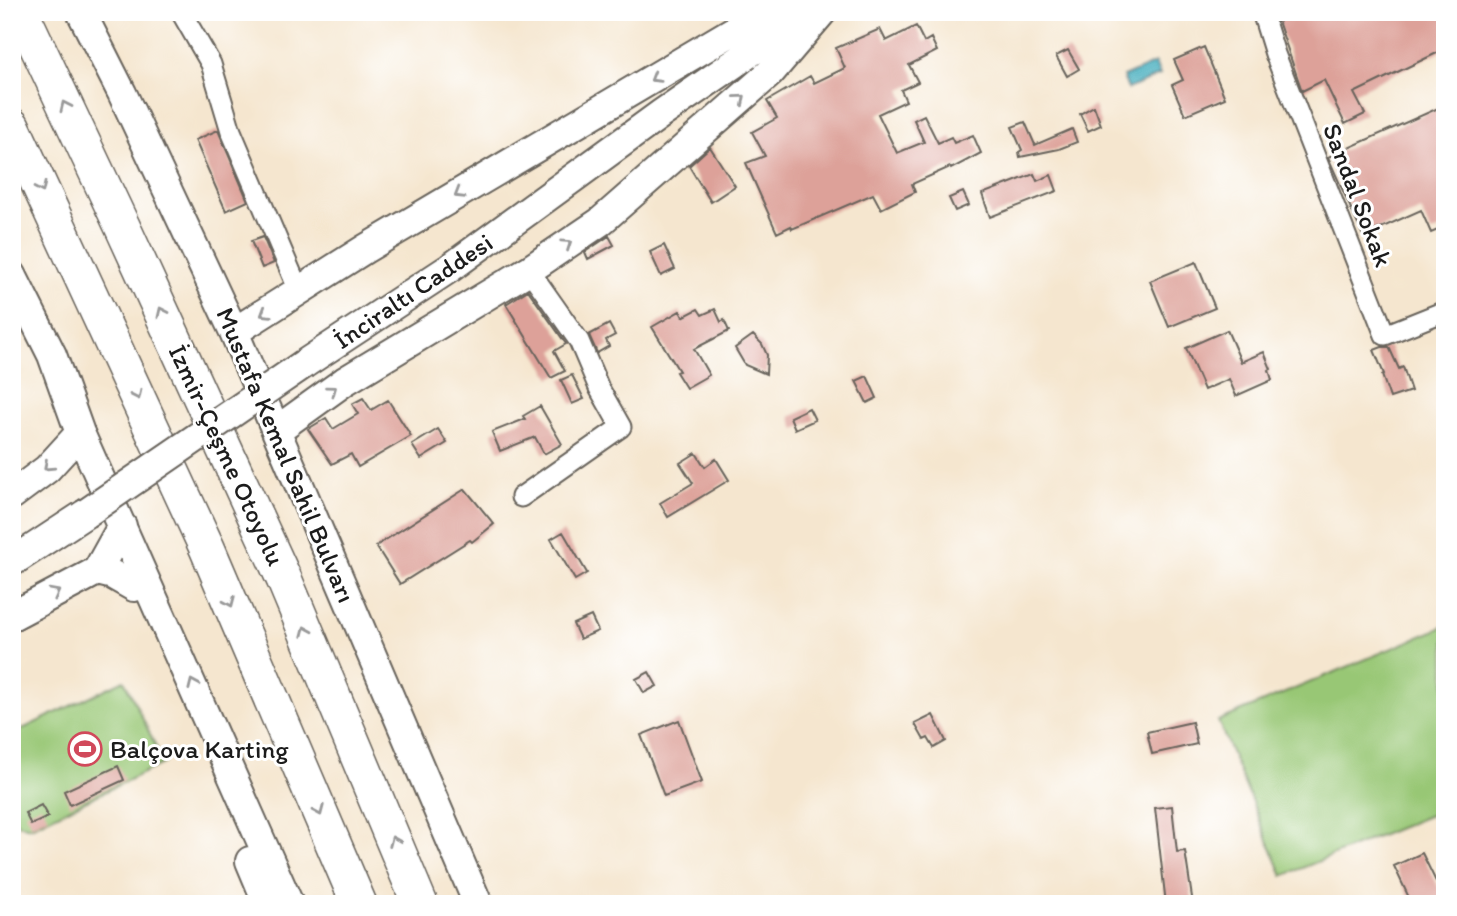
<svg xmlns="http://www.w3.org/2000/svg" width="1457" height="916" viewBox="0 0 1457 916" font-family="Itim,sans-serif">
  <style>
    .green { fill: #98c775; stroke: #5a7248; stroke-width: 2 }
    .water { fill: #3caabb; stroke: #2c636c; stroke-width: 2 }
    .building { fill: #dda199 }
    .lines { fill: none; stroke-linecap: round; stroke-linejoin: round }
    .street-casing { stroke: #68635b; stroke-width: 23 }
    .secondary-casing { stroke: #68635b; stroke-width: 32 }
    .highway-casing { stroke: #68635b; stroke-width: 38 }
    .street { stroke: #fff; stroke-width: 19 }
    .secondary { stroke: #fff; stroke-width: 28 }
    .highway { stroke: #fff; stroke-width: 35 }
    .secondary-bridge-casing { stroke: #68635b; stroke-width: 32; stroke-linecap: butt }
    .secondary-bridge { stroke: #fff; stroke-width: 28 }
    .oneway { stroke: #999 }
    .labels { text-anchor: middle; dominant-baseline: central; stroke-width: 6; stroke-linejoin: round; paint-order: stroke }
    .street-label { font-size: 26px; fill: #1c1c1c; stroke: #fff }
    .poi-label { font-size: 26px; fill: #1c1c1c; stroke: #fff; text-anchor: start }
  </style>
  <rect width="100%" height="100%" fill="#fff"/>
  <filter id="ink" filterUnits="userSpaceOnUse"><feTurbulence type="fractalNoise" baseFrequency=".0143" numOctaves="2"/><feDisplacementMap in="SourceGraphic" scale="14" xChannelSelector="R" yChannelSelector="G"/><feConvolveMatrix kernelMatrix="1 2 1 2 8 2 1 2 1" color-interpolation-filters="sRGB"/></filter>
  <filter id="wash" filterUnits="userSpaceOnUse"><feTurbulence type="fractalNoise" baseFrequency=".00686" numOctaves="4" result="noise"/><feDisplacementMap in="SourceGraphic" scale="28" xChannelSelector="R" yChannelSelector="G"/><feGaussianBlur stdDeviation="1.57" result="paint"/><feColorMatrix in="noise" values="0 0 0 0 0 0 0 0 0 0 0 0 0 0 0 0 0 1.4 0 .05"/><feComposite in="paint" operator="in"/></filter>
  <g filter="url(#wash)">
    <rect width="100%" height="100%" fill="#f5e6cf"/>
    <path class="green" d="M1445,626V809L1283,876L1218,721Z
      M124,680L164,763L31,827L18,824L12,816V734Z"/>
    <path class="water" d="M1155,63L1160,75L1128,89L1123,77Z"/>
    <g id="blocks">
      <path class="building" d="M1287,12H1445V49L1354,93L1365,114L1345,124L1324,80L1302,91L1277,18Z
        M916,26L924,42L931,38L937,51L909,65L918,82L901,90L906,101L878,114L897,153L924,142L914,120L924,115L938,143L951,137L954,143L973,135L981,153L951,169L950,167L912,184L915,192L881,209L873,194L792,229L791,226L777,233L746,163L765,156L752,132L777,118L767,101L810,76L814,83L845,68L836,48L880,29L886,41Z
        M1204,47L1225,98L1185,115L1172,85L1183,80L1174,60Z
        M1068,50L1079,69L1067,76L1056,56Z
        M1445,105V227L1431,233L1421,210L1363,236L1328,157Z
        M1094,106L1101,125L1088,131L1080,114Z
        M1025,122L1035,145L1072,129L1077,142L1059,149L1020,157L1019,152L1022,150L1012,127Z
        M218,130L248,201L226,211L195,140Z
        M710,147L735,186L711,202L689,166Z
        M1034,174L1037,181L1051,175L1057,191L990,217L982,194Z
        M963,192L969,205L955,211L949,198Z
        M609,236L614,245L588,259L585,252Z
        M263,237L274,263L262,268L251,241Z
        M664,245L675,269L661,276L650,252Z
        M1196,262L1215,308L1169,327L1150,281Z
        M528,290L566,344L554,351L565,371L551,378L506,304Z
        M698,309L702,315L715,309L721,322L724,320L729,331L694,349L709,375L686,388L676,372L679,371L652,327L680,311L683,317Z
        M609,324L615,335L606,340L609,346L597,353L589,335Z
        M1227,330L1241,362L1264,352L1271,369L1269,370L1272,380L1236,396L1229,379L1204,390L1186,348Z
        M753,335L762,344L767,355L766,374L745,365L735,348Z
        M1382,347H1389L1399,369L1403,367L1411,391L1390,398L1382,375L1384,374L1374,350Z
        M572,375L584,399L572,404L561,380Z
        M867,376L877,398L867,403L856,381Z
        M363,398L371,410L388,400L411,436L358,467L351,454L332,464L308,429L326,418L333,429L358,414L352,404Z
        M540,406L562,444L544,454L535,437L500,451L492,432L525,419L523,416Z
        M809,408L815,420L795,429L790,417Z
        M438,429L447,443L421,459L412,445Z
        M696,453L705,467L716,459L729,480L668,517L660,503L693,483L680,463Z
        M465,489L494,524L472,542L470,540L400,584L376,546Z
        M563,532L587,573L575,580L551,539Z
        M591,616L598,631L580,639L573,624Z
        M649,672L657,686L644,693L636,679Z
        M933,715L946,741L934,748L928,738L924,740L915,724Z
        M679,720L702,782L664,796L641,735Z
        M1192,722L1197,744L1152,754L1147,732Z
        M118,766L124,780L70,805L64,791Z
        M41,805L48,817L31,825L25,813Z
        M1172,806L1177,852L1185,851L1193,904H1166L1155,808Z
        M1422,853L1445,900V904H1412L1394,866Z"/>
    </g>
  </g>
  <g filter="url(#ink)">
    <use href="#blocks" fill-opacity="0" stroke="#68635b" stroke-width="2"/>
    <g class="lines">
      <defs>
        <path id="street" d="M181,12L211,64L231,131L299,291
          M1262,12L1275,54L1385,335L1445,311
          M521,497L621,427L599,388L579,341L529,270"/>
        <path id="secondary" d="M81,12L122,93L234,332L478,904
          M12,275L52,355L80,433L289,904
          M234,332L365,249L740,27L780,12
          M304,364L450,268L661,114L806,14
          M277,430L345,381L529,270L600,222L770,73L822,12
          M12,495L47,469L80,433
          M12,562L85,514
          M97,571L113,575L134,587
          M12,616L97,571L122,526
          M250,861L268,904"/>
        <path id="highway" d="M21,12L122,226L284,579L420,904
          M12,126L207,548L359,904"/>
      </defs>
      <use href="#street" class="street-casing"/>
      <use href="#secondary" class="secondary-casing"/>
      <use href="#highway" class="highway-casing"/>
      <use href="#street" class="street"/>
      <use href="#secondary" class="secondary"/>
      <use href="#highway" class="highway"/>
      <defs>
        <path id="secondary-bridge" d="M85,514L304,364"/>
      </defs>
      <use href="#secondary-bridge" class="secondary-bridge-casing"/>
      <use href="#secondary-bridge" class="secondary-bridge"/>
    </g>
    <defs><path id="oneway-chevron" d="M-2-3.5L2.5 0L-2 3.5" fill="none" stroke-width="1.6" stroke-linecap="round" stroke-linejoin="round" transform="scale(1.75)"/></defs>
    <g class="oneway">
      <use href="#oneway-chevron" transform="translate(655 78) rotate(149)"/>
      <use href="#oneway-chevron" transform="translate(741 99) rotate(-41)"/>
      <use href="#oneway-chevron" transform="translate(65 106) rotate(-115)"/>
      <use href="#oneway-chevron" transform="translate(41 188) rotate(65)"/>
      <use href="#oneway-chevron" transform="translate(459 194) rotate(149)"/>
      <use href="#oneway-chevron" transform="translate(567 244) rotate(-34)"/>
      <use href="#oneway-chevron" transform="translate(162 312) rotate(-115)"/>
      <use href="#oneway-chevron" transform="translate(265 313) rotate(148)"/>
      <use href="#oneway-chevron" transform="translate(332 390) rotate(-36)"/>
      <use href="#oneway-chevron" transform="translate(137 395) rotate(65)"/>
      <use href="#oneway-chevron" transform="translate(48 466) rotate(137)"/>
      <use href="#oneway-chevron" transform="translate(55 593) rotate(-28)"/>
      <use href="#oneway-chevron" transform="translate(230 602) rotate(67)"/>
      <use href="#oneway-chevron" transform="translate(306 631) rotate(-113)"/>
      <use href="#oneway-chevron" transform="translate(193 684) rotate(-114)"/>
      <use href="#oneway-chevron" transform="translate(319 811) rotate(67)"/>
      <use href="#oneway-chevron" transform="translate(394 841) rotate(-113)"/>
    </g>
  </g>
  <defs>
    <symbol id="stadium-ring" viewBox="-11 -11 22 22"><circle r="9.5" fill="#fff" stroke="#d1495b" stroke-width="1.5"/><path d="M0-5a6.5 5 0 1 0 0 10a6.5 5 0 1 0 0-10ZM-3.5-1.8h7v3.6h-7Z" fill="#d1495b"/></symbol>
  </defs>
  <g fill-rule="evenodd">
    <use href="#stadium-ring" x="66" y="730" width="38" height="38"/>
  </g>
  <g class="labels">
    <g class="street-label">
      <text transform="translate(1358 195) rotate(69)">Sandal Sokak</text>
      <text transform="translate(413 291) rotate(-34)">İnciraltı Caddesi</text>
      <text transform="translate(227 455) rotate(65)">İzmir-Çeşme Otoyolu</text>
      <text transform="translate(286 455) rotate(67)">Mustafa Kemal Sahil Bulvarı</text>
    </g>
    <g class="poi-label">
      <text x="110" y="749">Balçova Karting</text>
    </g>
  </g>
  <rect width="1457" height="916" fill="none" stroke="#fff" stroke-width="42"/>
</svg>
